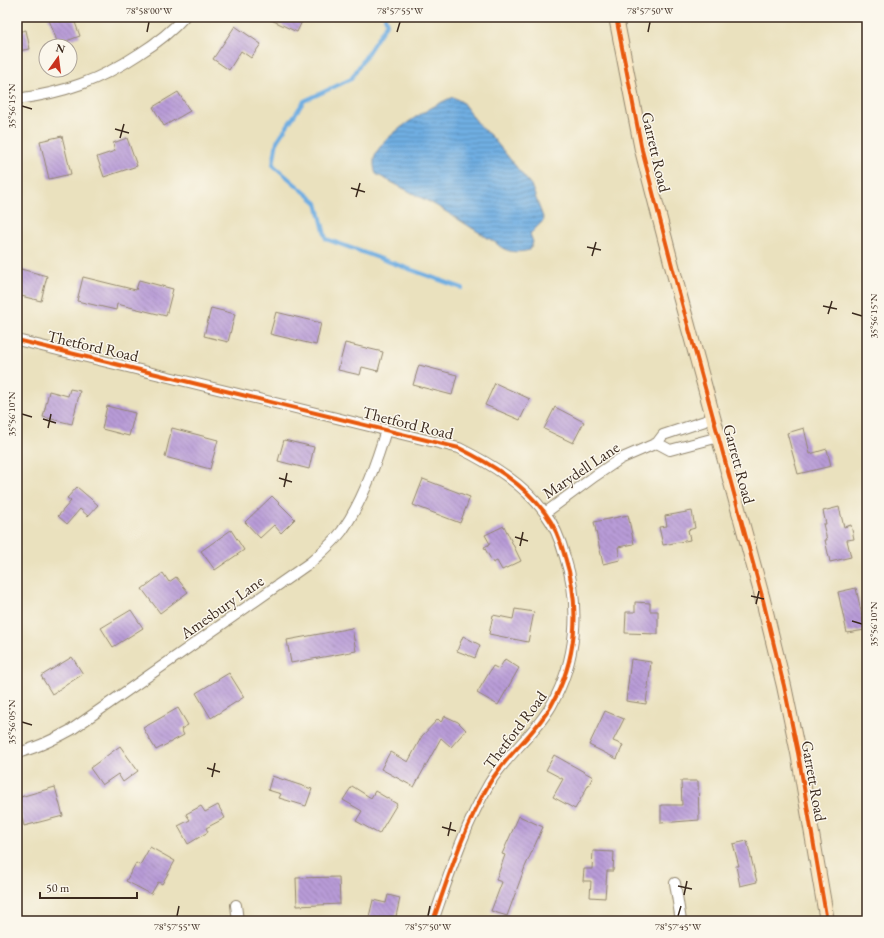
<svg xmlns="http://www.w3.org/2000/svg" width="884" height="938" viewBox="0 0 884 938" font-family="'EB Garamond',serif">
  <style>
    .water { fill: url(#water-rules); stroke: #556c80 }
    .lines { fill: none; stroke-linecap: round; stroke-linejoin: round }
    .stream { stroke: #6faee2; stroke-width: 4 }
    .building { fill: url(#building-back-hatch) }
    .street-casing { stroke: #92866e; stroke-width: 12 }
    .secondary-casing { stroke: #92866e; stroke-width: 16 }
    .street { stroke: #fff; stroke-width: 10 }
    .secondary { stroke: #fae7c3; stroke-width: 14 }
    .cycleway-casing { stroke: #fbf7ec; stroke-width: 6 }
    .cycleway { stroke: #e8590c; stroke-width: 4 }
    .ticks { fill: none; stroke: #3b2a1e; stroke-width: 1.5 }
    .labels { text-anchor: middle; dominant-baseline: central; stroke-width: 3; stroke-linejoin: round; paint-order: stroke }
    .street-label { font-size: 16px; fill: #3b2a1e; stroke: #fbf7ec }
    .neatline { fill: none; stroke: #3b2a1e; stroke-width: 1.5 }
    .ticks-label { font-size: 10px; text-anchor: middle; fill: #3b2a1e }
  </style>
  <defs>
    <pattern id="water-rules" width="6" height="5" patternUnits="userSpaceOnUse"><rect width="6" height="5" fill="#6faee2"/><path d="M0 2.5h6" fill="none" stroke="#5c8eb7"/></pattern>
    <pattern id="building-back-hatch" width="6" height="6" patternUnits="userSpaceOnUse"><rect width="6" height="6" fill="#b89bd7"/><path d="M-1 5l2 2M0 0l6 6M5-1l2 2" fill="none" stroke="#977fae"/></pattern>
  </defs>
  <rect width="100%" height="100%" fill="#fbf7ec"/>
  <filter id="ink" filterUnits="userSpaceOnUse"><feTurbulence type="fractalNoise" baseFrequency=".025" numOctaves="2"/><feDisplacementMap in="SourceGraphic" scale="8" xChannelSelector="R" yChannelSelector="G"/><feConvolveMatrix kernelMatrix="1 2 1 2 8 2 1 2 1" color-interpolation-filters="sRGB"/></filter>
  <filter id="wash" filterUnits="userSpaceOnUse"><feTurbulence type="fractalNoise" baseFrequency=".012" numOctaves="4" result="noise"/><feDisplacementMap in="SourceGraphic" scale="16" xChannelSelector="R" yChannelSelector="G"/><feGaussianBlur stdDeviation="0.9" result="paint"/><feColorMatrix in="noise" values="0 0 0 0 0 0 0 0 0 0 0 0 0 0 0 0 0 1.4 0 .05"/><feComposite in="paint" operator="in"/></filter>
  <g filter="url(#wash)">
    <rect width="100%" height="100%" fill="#eae1be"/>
    <path class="water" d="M453,97L462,102L480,126L492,137L531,185L544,220L530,234L533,242L530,250C517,253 506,253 496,243L437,206L376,174C374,168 373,162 375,156C382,135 433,105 453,97Z"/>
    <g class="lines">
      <path class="stream" d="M385,17L387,23L351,79L304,101L277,141L273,165L317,203L326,239L462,288"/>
    </g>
    <g id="blocks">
      <path class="building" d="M48,17H73L80,36L58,44Z
        M265,17H304L297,32Z
        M235,26L261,44L251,58L241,51L229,70L213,59Z
        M26,30L30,49L17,51V32Z
        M178,92L190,111L164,126L153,107Z
        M62,136L71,174L49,179L40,141Z
        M127,138L137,166L104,177L97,157L115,151L113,143Z
        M17,268L47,276L41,301L17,295Z
        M83,277L136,290L139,280L173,289L166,316L117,304L116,310L77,301Z
        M211,308L235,314L228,342L204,336Z
        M276,312L321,323L316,345L270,334Z
        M345,343L383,352L378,371L362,367L360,375L338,370Z
        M419,365L457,375L452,395L413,385Z
        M495,383L530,399L520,420L485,405Z
        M70,389L80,391L72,424L43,417L49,391L68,396Z
        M107,406L135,413L129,436L102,429Z
        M555,407L584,422L573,443L544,429Z
        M172,428L218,440L210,469L165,457Z
        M804,428L810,454L827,449L831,466L798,474L787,433Z
        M284,440L314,447L309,469L278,461Z
        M423,479L470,497L460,523L413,505Z
        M77,487L98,505L88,516L80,509L67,524L58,516L71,501L67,498Z
        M272,496L295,519L281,533L274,525L260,538L245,522Z
        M839,507L844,527L851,525L854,539L847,540L851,557L830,562L825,540H827L823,524H826L823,511Z
        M692,511L695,528L688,530L690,540L663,545L659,527L667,526L665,516Z
        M628,515L634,544L618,547L620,560L603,564L594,522Z
        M504,526L521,561L502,570L497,561L493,563L484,547L490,544L485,535Z
        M231,530L244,550L215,570L201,551Z
        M163,573L169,582L176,577L188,592L160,613L142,589Z
        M856,588L865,630L847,633L838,592Z
        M635,602L650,603V611H658V634L625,633L626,612H635Z
        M515,609L534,612L528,642L489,634L493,615L513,619Z
        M131,610L143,628L113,647L101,628Z
        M352,628L356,651L291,663L287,640Z
        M463,636L480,645L475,658L457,651Z
        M72,657L83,674L52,694L41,676Z
        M505,659L519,668L498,705L477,693L493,666L499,669Z
        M631,659L651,662L646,704L626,701Z
        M229,673L244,697L211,718L196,693Z
        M178,708L188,725L181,729L184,735L156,750L143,728Z
        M605,711L624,719L613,741L623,745L617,759L589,745Z
        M445,716L458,722L466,730L451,747L441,738L414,787L381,769L390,752L408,762L422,736L438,719L441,722Z
        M120,746L138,771L123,782L118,774L102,785L90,768Z
        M554,755L593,777L575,809L553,797L563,779L546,770Z
        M272,776L312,789L306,806L279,798L281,794L268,790Z
        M681,781H698L699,820L661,823V805H682Z
        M352,786L371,798L375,791L397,804L379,834L356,821L362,811L343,800Z
        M55,787L63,816L24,826L17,798Z
        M218,805L225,818L206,828L208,832L188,844L178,826L190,820L186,814L201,806L205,812Z
        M519,816L543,827L525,867L507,916L491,911L502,882L496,880L505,855L502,854Z
        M747,841L757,882L740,886L736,866H739L733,844Z
        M150,847L175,861L162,884L158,882L151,894L126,881L136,863L140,865Z
        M593,851L614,852L613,871H607L605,898L590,897L591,881H583L584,869H592Z
        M339,877L340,904L297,906L296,878Z
        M388,895L400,898L395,921H368L373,900L386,903Z"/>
    </g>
  </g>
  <g filter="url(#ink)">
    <use href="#blocks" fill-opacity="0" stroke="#92866e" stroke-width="1"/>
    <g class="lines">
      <defs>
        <path id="street" d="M17,99C64,93 100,80 139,54C155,44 171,32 184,17
          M17,340L459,448C491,464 524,484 545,513C555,526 561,542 565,557C581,607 577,660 551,706C534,735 506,755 489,784C464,827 449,875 433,921
          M657,443L670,450L719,437
          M545,513L595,476L620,459L657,443L663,435L714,418
          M17,753C37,748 53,740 71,730L311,562C322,552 333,543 342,531C363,501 376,464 386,430
          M675,883L681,921
          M236,905L238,921"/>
        <path id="secondary" d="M616,17L642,150L678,289L762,596L784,686L798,753L827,921"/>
      </defs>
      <use href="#street" class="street-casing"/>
      <use href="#secondary" class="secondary-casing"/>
      <use href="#street" class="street"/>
      <use href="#secondary" class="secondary"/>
      <defs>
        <path id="cycleway" d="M616,17L642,150L678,289L762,596L784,686L798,753L827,921
          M17,340L459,448C491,464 524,484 545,513C555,526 561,542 565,557C581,607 577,660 551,706C534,735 506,755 489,784C464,827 449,875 433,921"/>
      </defs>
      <use href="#cycleway" class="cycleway-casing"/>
      <use href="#cycleway" class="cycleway"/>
    </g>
  </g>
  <path class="ticks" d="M147,32L149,22M397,32L400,22M648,32L650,22M22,106L32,109M115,129L129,133M120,138L124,124M351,188L365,192M356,197L360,183M587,247L601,250M592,256L596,242M823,306L837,309M852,313L862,316M828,314L832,301M22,414L32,417M43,419L56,423M48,428L51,414M279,478L292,482M284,487L287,473M515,537L528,541M520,546L523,532M751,596L764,599M756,604L759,591M852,621L862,624M22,722L32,725M207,768L220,772M212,777L215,763M442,827L456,831M448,836L451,822M678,886L692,889M684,895L687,881M177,916L179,906M428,916L430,906M678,916L681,906"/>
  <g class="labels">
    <g class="street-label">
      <text transform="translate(656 152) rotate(77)">Garrett Road</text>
      <text transform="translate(93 346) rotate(13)">Thetford Road</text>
      <text transform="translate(408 423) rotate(14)">Thetford Road</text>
      <text transform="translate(739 464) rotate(75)">Garrett Road</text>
      <text transform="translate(581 470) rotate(-34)">Marydell Lane</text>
      <text transform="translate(222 607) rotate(-35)">Amesbury Lane</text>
      <text transform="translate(515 730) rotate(-53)">Thetford Road</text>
      <text transform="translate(814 781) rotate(80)">Garrett Road</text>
    </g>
  </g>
  <rect width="884" height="938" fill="none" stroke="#fbf7ec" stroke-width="44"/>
  <g transform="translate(58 58) rotate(14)"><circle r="19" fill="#fbf7ec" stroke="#aea59a"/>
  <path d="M0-3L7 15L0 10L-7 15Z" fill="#c8321e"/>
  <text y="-6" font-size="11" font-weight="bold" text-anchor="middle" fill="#3b2a1e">N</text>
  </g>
  <path d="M40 892v6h97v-6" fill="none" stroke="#3b2a1e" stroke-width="2"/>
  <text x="46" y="892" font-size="12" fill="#3b2a1e" stroke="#fbf7ec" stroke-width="3" paint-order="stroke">50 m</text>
  <rect x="22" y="22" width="840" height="894" class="neatline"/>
  <g class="ticks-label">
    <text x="149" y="14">78°58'00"W</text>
    <text x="400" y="14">78°57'55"W</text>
    <text x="650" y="14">78°57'50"W</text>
    <text transform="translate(11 106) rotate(-90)" y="4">35°56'15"N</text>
    <text transform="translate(873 316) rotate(-90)" y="4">35°56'15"N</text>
    <text transform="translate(11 414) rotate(-90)" y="4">35°56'10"N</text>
    <text transform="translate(873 624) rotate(-90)" y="4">35°56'10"N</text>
    <text transform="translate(11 722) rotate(-90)" y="4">35°56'05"N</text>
    <text x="177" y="930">78°57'55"W</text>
    <text x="428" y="930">78°57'50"W</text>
    <text x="678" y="930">78°57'45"W</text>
  </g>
</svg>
